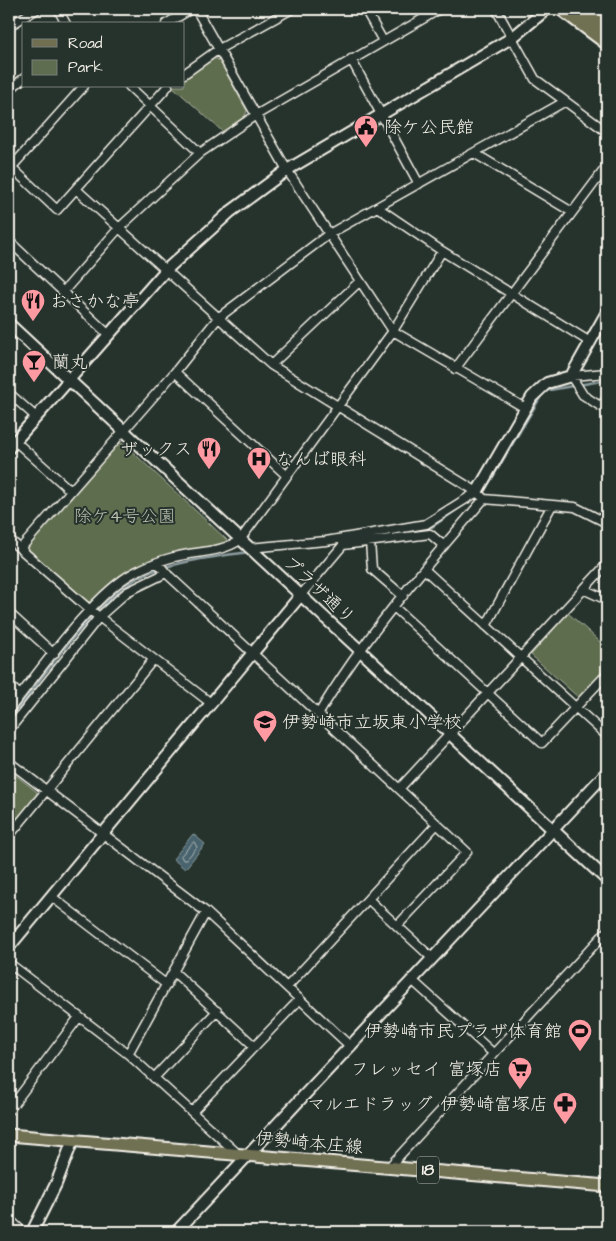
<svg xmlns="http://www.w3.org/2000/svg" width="616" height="1241" viewBox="0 0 616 1241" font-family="'Architects Daughter','Klee One',sans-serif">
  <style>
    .green { fill: #5e6d4f; stroke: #a9af9c }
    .water { fill: #49646e; stroke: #8d9c9f }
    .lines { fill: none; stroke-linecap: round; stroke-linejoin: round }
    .shore { stroke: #b0b9b7; stroke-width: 1 }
    .stream { stroke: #8d9c9f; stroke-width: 2.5 }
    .street-casing { stroke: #f4f1e8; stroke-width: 11 }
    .secondary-casing { stroke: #f4f1e8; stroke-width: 14 }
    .primary-casing { stroke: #f4f1e8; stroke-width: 15 }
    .highway-casing { stroke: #f4f1e8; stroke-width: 18 }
    .street { stroke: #26332d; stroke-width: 8 }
    .secondary { stroke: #26332d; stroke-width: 10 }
    .primary { stroke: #706f52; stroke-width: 11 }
    .highway { stroke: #706f52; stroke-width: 14 }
    .labels { text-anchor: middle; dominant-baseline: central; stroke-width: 4; stroke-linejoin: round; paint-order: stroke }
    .shield { fill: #26332d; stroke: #b6b8b0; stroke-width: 1 }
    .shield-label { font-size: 16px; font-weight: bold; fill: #f4f1e8 }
    .poi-label { font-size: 18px; fill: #f4f1e8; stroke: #26332d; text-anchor: start }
    .park-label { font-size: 18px; fill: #b8bcab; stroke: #26332d }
    .street-label { font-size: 18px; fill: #f4f1e8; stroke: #26332d }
  </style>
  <rect width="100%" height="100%" fill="#26332d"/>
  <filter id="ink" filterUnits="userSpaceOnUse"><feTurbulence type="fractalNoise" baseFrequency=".02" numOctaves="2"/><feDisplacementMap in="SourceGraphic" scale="10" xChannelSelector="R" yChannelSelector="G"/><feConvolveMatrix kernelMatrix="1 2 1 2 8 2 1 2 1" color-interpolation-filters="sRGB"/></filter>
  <g filter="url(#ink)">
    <path class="green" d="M213,58L219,60L247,111L245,116L223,132L172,86H184V77Z
      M123,443L227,540L224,545L174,553L121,577L91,602H87L28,549V545L118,444Z
      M568,613L607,648V667L579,698L531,655Z
      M9,770L37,792V796L15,824L9,819Z"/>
    <path class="water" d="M193,834L205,844L185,869L173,859Z"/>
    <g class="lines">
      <path class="shore" d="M194,842L197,847L186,860H183L181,856Z"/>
      <path class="stream" d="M481,493L485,490L544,391L607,380
        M385,536L432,527L472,499
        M9,720C45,675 87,610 136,579C162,563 219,556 250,552"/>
      <defs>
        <path id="street" d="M58,9L66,24
          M196,9L287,170L393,331L525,408
          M365,9L383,41
          M496,9L535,79L607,132
          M166,24L191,9
          M9,26L37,9
          M351,59L419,184
          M184,74L219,49L292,9
          M129,86L200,153
          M9,90L24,78
          M474,153L572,212
          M9,165L57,210L168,86
          M9,170L84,86
          M77,190L271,365L477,492L484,499L575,507L607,523
          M377,207L442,251L590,342
          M9,241L109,335
          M64,291L119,228L200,153L256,115L440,9
          M271,365L360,281
          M455,369L607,166
          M175,372L286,475
          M607,373L571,376L583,395L600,406L607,399
          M9,393L36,417
          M15,441L71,491
          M9,539L90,610L212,704
          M370,542L372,569L403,596
          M21,548L175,372L218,318L329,234L564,102
          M249,548L326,541L426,524L477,492
          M158,563L166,573L437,824L287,987
          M424,569L607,736
          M583,589L607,600
          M300,596L343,545L430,534L444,546
          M394,607L542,743L607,674
          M9,613L54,654
          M486,626L551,507
          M9,685L20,695
          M9,710C39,672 94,593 135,572C147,566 162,560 174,557C197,551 221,553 240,540L393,331L442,251
          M318,715C364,637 425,567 484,499
          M9,730L99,617L127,592L166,573
          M9,762L206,912L351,1047
          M399,789L607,564
          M9,836L153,660
          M52,897L167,985
          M368,899L432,958
          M397,926L467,852L437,824
          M9,963L128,1054L238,1154
          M174,972L254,1046
          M412,980L493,1053
          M128,1054L206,912
          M154,1078L217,1011
          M9,1110L79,1017
          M192,1112L300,999
          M389,1167L607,931
          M9,1219L23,1232"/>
        <path id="secondary" d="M9,324L607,880
          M9,448L166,270L230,212L287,170L513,37L547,9
          M477,492L532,397L547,383L571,376L607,312
          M9,947L300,596
          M32,1232L56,1184L73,1140
          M176,1232L607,772"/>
        <path id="primary" d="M9,1135L607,1186"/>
        <path id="highway" d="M563,9L607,42
          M584,9L607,27"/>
      </defs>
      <use href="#street" class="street-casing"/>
      <use href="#secondary" class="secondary-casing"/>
      <use href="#primary" class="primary-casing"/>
      <use href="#highway" class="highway-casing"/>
      <use href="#street" class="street"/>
      <use href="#secondary" class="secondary"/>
      <use href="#primary" class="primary"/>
      <use href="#highway" class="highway"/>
    </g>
  </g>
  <defs>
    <symbol id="civic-pin" viewBox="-11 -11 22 30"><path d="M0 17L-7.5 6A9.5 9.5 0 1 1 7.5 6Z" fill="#ff9aa2" stroke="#26332d"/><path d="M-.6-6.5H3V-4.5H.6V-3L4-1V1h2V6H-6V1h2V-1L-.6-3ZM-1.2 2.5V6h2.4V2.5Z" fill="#111"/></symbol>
    <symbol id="restaurant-pin" viewBox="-11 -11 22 30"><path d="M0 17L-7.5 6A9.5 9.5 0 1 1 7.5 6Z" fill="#ff9aa2" stroke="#26332d"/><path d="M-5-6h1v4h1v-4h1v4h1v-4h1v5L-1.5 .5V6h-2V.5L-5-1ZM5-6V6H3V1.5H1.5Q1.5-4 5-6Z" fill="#111"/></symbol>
    <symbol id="bar-pin" viewBox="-11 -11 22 30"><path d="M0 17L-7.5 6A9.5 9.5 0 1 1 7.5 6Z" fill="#ff9aa2" stroke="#26332d"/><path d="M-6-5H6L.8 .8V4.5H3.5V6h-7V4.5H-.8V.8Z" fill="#111"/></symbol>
    <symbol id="hospital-pin" viewBox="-11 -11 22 30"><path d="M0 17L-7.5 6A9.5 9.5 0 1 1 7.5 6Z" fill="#ff9aa2" stroke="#26332d"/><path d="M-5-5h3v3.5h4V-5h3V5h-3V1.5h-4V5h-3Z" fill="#111"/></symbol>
    <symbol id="school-pin" viewBox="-11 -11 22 30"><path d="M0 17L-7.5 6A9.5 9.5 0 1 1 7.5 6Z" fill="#ff9aa2" stroke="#26332d"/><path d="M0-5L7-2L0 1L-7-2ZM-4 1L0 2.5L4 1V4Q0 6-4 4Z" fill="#111"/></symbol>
    <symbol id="stadium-pin" viewBox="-11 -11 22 30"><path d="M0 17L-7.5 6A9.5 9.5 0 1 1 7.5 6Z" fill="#ff9aa2" stroke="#26332d"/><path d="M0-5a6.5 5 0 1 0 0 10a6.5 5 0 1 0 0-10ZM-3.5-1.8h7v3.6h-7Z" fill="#111"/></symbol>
    <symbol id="supermarket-pin" viewBox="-11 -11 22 30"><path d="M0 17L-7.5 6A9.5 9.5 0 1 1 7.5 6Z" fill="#ff9aa2" stroke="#26332d"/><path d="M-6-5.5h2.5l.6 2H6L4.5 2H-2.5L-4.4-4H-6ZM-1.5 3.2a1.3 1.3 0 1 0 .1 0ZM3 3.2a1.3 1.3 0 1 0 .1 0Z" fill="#111"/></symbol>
    <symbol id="pharmacy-pin" viewBox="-11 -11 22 30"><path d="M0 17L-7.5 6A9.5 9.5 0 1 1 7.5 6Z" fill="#ff9aa2" stroke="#26332d"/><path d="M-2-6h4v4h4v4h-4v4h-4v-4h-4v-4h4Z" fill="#111"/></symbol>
  </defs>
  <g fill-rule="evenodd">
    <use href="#civic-pin" x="352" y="113" width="28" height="38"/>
    <use href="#restaurant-pin" x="19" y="287" width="28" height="38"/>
    <use href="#bar-pin" x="20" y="348" width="28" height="38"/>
    <use href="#restaurant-pin" x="195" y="435" width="28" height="38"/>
    <use href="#hospital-pin" x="245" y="445" width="28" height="38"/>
    <use href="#school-pin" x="251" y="708" width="28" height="38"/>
    <use href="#stadium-pin" x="566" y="1017" width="28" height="38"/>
    <use href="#supermarket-pin" x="506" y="1055" width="28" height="38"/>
    <use href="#pharmacy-pin" x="551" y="1090" width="28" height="38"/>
  </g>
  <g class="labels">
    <rect class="shield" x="417" y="1156.5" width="22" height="27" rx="4"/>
    <g class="shield-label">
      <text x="428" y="1170">18</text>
    </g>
    <g class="poi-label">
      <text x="384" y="127">除ケ公民館</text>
      <text x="50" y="301">おさかな亭</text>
      <text x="52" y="362">蘭丸</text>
      <text x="192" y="449" text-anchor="end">ザックス</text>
      <text x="276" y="459">なんば眼科</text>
      <text x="282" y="722">伊勢崎市立坂東小学校</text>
      <text x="562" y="1031" text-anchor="end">伊勢崎市民プラザ体育館</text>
      <text x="502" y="1069" text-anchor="end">フレッセイ 富塚店</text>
      <text x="548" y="1104" text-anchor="end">マルエドラッグ 伊勢崎富塚店</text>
    </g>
    <g class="park-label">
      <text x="125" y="516">除ケ4号公園</text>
    </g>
    <g class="street-label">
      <text transform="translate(319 590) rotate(43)">プラザ通り</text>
      <text transform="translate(309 1143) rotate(5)">伊勢崎本庄線</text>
    </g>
  </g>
  <rect width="616" height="1241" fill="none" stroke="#26332d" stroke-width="30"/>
  <rect x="15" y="15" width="586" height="1211" fill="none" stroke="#f4f1e8" stroke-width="2" filter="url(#ink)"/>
  <rect x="22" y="22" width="162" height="65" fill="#26332d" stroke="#787f78"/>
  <rect x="32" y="39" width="25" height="8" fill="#706f52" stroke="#787f78"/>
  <text x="68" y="48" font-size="15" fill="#f4f1e8">Road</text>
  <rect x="32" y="60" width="25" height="15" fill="#5e6d4f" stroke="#787f78"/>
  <text x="68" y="72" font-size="15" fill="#f4f1e8">Park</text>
</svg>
